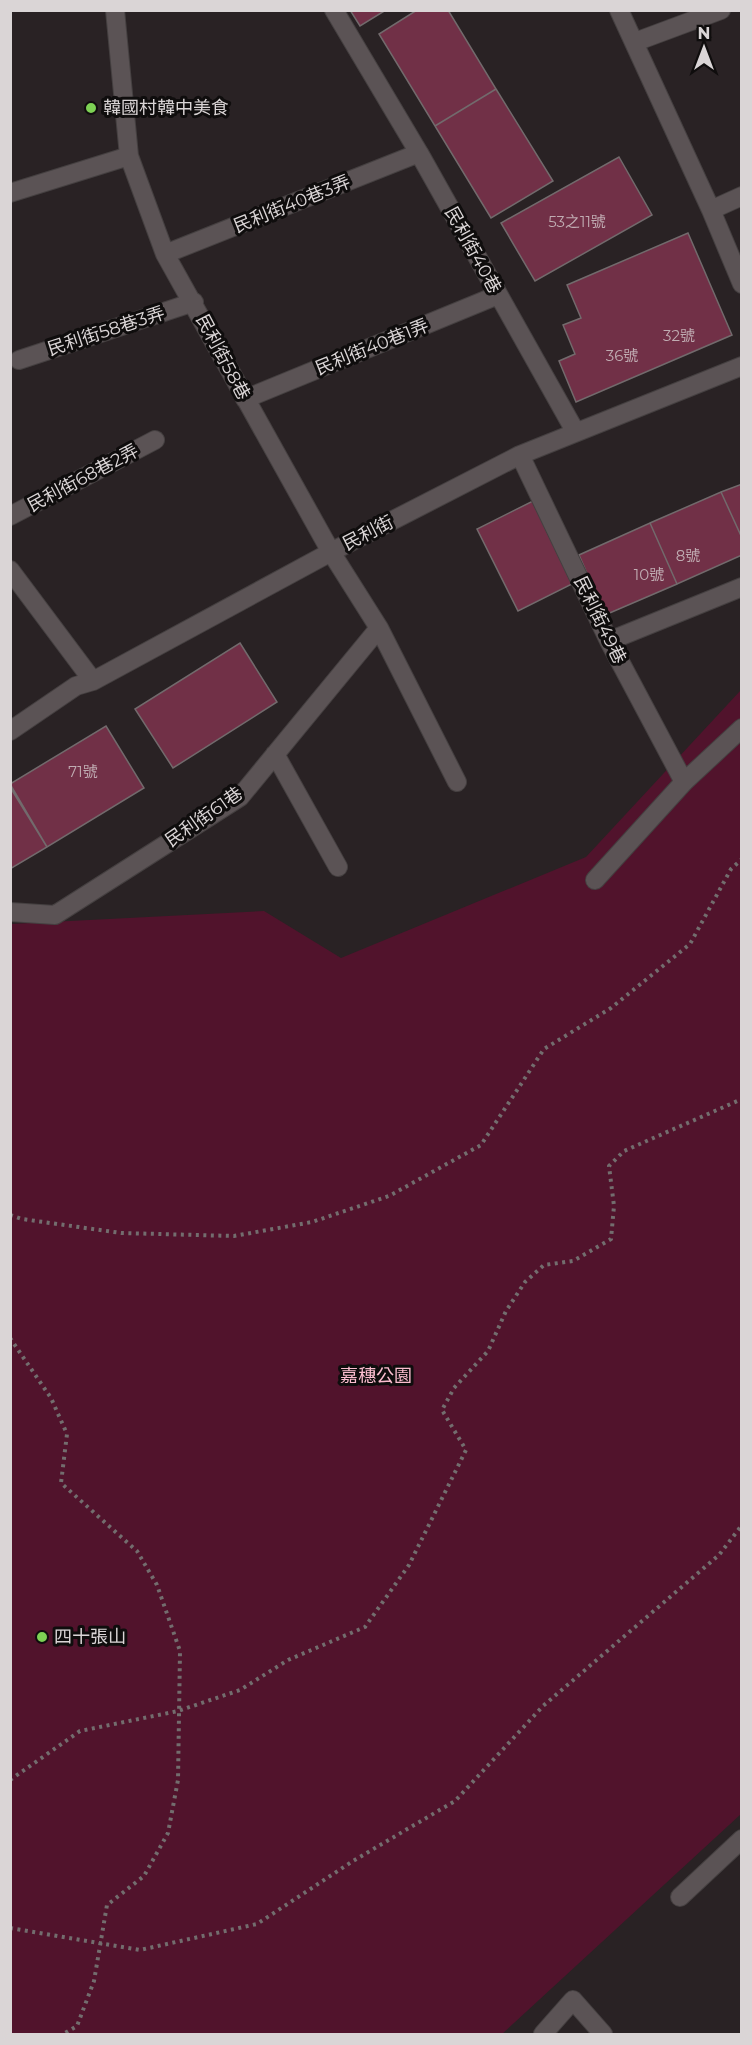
<svg xmlns="http://www.w3.org/2000/svg" width="752" height="2045" viewBox="0 0 752 2045" font-family="Montserrat,'Noto Sans TC',sans-serif">
  <style>
    .green { fill: #51132c }
    .building { fill: #713047; stroke: #726a6c; stroke-width: 1.5 }
    .lines { fill: none; stroke-linecap: round; stroke-linejoin: round }
    .minor-casing { stroke: #454041; stroke-width: 20 }
    .path { stroke: #736d6e; stroke-width: 4; stroke-dasharray: 3 4.5; stroke-linecap: butt }
    .minor { stroke: #5b5355; stroke-width: 18 }
    .poi-dot { fill: #7dd154; stroke: #0f0d0d; stroke-width: 2 }
    .labels { text-anchor: middle; dominant-baseline: central; stroke-width: 6; stroke-linejoin: round; paint-order: stroke }
    .number-label { font-size: 15px; fill: #c0acb2 }
    .poi-label { font-size: 18px; fill: #dad5d6; stroke: #0f0d0d; text-anchor: start }
    .street-label { font-size: 18px; fill: #dad5d6; stroke: #0f0d0d }
    .park-label { font-size: 18px; fill: #fbbdcf; stroke: #0f0d0d }
  </style>
  <rect width="100%" height="100%" fill="#292224"/>
  <path class="green" d="M741,690V1814L502,2034H11V924L264,911L341,958L586,857Z"/>
  <path class="building" d="M350,10H386L360,26Z
    M417,10H448L496,89L435,126L379,34Z
    M496,89L553,181L491,218L435,126Z
    M619,157L652,215L535,281L501,223Z
    M688,233L732,335L576,402L559,361L575,354L563,325L581,318L567,285Z
    M742,484V538L721,492Z
    M721,492L742,538V555L677,584L650,523Z
    M537,499L578,581L518,611L477,529Z
    M650,523L677,584L605,615L579,555Z
    M240,643L277,702L173,768L135,709Z
    M106,726L144,788L47,847L10,784Z
    M10,787L47,847L10,869Z"/>
  <g class="lines">
    <defs>
      <path id="minor" d="M115,10L129,156L165,254L331,552L379,628L457,782
        M334,10L419,153L575,431
        M619,10L711,210L742,284
        M635,42L721,10
        M10,193L129,156
        M711,210L742,196
        M165,254L419,153
        M19,360L194,302
        M245,399L498,295
        M520,455L609,641L684,782
        M10,516L155,440
        M10,570L93,681
        M609,641L742,587
        M10,731L76,686L93,681L331,552L520,455L742,366
        M275,754L338,867
        M595,880L684,782L742,728
        M10,912L55,915L240,797L379,628
        M680,1897L742,1839
        M543,2034L573,2000L603,2034"/>
    </defs>
    <use href="#minor" class="minor-casing"/>
    <path class="path" d="M10,1215L22,1219L121,1233L234,1236L312,1222L389,1196L481,1145L544,1049L611,1008L690,944L731,869L742,859
      M10,1338L51,1398L67,1434L61,1483L137,1551L157,1585L180,1651L178,1780L168,1833L144,1876L107,1905L94,1981L77,2026L63,2034
      M10,1780L80,1731L178,1711L240,1690L288,1660L365,1627L409,1565L466,1450L442,1410L454,1388L488,1351L506,1311L525,1282L544,1265L573,1261L611,1239L614,1206L609,1166L624,1151L742,1099
      M10,1928L140,1950L257,1924L353,1861L455,1801L543,1706L719,1555L742,1525"/>
    <use href="#minor" class="minor"/>
  </g>
  <g class="poi-dot">
    <circle cx="91" cy="108" r="6"/>
    <circle cx="42" cy="1637" r="6"/>
  </g>
  <g class="labels">
    <g class="number-label">
      <text x="577" y="221">53之11號</text>
      <text x="679" y="335">32號</text>
      <text x="622" y="355">36號</text>
      <text x="688" y="555">8號</text>
      <text x="649" y="574">10號</text>
      <text x="83" y="771">71號</text>
    </g>
    <g class="poi-label">
      <text x="103" y="108">韓國村韓中美食</text>
      <text x="54" y="1637">四十張山</text>
    </g>
    <g class="street-label">
      <text transform="translate(292 204) rotate(-22)">民利街40巷3弄</text>
      <text transform="translate(473 250) rotate(61)">民利街40巷</text>
      <text transform="translate(106 331) rotate(-18)">民利街58巷3弄</text>
      <text transform="translate(372 347) rotate(-22)">民利街40巷1弄</text>
      <text transform="translate(223 357) rotate(62)">民利街58巷</text>
      <text transform="translate(83 478) rotate(-28)">民利街68巷2弄</text>
      <text transform="translate(368 533) rotate(-27)">民利街</text>
      <text transform="translate(600 620) rotate(64)">民利街49巷</text>
      <text transform="translate(204 817) rotate(-35)">民利街61巷</text>
    </g>
    <g class="park-label">
      <text x="376" y="1376">嘉穗公園</text>
    </g>
  </g>
  <rect width="752" height="2045" fill="none" stroke="#dad5d6" stroke-width="24"/>
  <g transform="translate(704 48)" stroke="#0f0d0d" stroke-width="4.5" paint-order="stroke">
  <path d="M0-4.5L10 22L0 15L-10 22Z" fill="#dad5d6"/>
  <text y="-9" font-size="16" font-weight="bold" text-anchor="middle" fill="#dad5d6">N</text>
  </g>
</svg>
